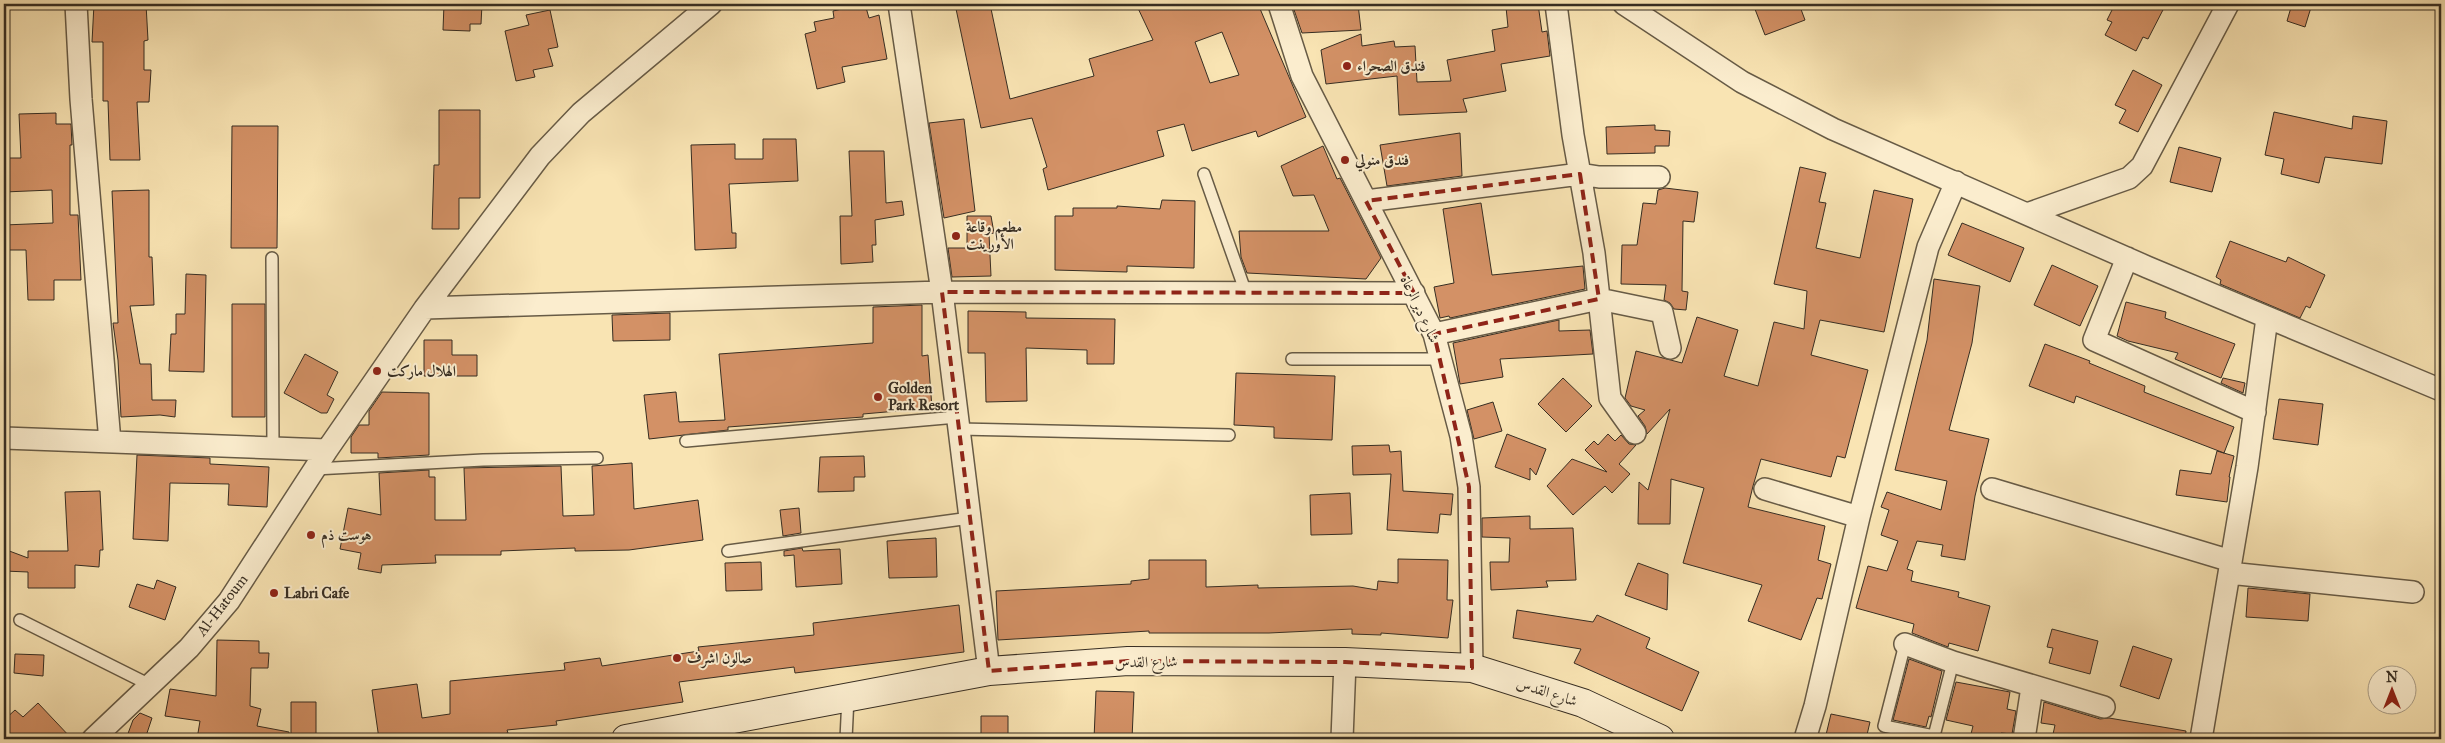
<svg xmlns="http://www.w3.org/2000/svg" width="2445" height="743" viewBox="0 0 2445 743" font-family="'IM FELL Great Primer',Amiri,serif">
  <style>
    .building { fill: #d39166; stroke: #362d22; fill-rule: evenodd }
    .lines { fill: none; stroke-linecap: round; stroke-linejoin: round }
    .service-casing { stroke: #675b46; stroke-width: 14 }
    .minor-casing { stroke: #675b46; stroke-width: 24 }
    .secondary-casing { stroke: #362d22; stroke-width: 30 }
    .service { stroke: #fbedce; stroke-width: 11 }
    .minor { stroke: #fbedce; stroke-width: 21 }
    .secondary { stroke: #fbedce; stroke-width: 28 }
    .marked { fill: none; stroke: #8f2418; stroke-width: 4; stroke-dasharray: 10 6; stroke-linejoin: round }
    .poi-dot { fill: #8f2418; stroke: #fbedce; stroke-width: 2 }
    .labels { text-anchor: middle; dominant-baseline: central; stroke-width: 4; stroke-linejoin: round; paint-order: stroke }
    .poi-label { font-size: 15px; font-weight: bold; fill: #362d22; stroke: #fbedce; text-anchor: start }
    .street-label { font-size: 15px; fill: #362d22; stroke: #fbedce }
  </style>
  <rect width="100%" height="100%" fill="#f9e4b3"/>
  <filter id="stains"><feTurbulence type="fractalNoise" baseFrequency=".004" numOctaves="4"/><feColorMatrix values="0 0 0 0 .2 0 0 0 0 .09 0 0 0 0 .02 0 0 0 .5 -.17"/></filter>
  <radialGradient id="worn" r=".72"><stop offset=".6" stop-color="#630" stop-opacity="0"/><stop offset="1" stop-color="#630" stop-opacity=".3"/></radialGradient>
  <path class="building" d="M94,4H146L148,40L144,41V70H151L149,102H137L140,160H110L108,101H103V42H92Z
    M444,4H482L481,24H470V31L443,30Z
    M865,4L869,18L879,15L887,59L842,67L845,82L817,89L805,34L816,31L814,22L834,18L833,11Z
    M955,4H990L1010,99L1094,76L1089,59L1153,40L1136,4H1258L1306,117L1258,137L1256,131L1192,151L1184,124L1157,131L1164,156L1048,190L1043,169L1047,167L1032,118L981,128ZM1222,32L1239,75L1210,83L1195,42Z
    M1292,4H1358L1361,30L1302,33Z
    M1538,4L1542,32L1547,31L1550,56L1501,64L1506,91L1463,99L1467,112L1399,115L1397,76L1326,84L1321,50L1361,34L1362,46L1394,41L1395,47L1415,46L1417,82L1451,81L1447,60L1495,51L1492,30L1508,27L1506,7Z
    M1753,4H1799L1805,20L1765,35Z
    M2115,4H2166L2148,39L2143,37L2136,51L2105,35L2112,22L2107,20Z
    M2292,4H2312L2305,27L2287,21Z
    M550,10L558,47L548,49L553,66L533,70L535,77L516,81L505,31L529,25L526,15Z
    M2133,70L2162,85L2138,132L2119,123L2126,110L2115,105Z
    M439,110H480V198H459V229H432L434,165H439Z
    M2274,112L2352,129L2353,116L2387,121L2382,164L2325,157L2319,183L2281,174L2284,159L2265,155Z
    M56,113V124H71L72,145H70V215H78L81,280H54V300H28L26,250H4V225L53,223L52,190L4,192V158H21L19,114Z
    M964,119L975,211L944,218L929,123Z
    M1655,125V130L1670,131L1669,146H1655V153L1607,154L1606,127Z
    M232,126H278L277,248H231Z
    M1460,133L1462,176L1387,186L1380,145Z
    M763,139H796L798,181L729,184L732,233H736V248L695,250L691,145L735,144V159H763Z
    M1323,146L1337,179L1340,178L1381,258L1366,279L1247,273L1241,257L1239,231H1329L1314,195L1293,196L1281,166Z
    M2179,147L2221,158L2212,192L2170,182Z
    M849,151H884L886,203L902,201L904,215L875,220L876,245H872L873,262L841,264L840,216H852Z
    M1800,167L1826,173L1819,202L1826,203L1816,248L1860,258L1874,190L1913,199L1884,332L1820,320L1811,355L1868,370L1845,458L1837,456L1831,477L1761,459L1753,486L1748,507L1825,526L1818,560L1831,564L1822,599L1817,598L1801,640L1748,621L1762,585L1683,563L1704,488L1671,479L1670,524H1638L1639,482L1648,490L1670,409L1647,434L1645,426L1638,416L1645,410L1631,406L1625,398L1636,351L1682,363L1697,317L1738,330L1724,376L1758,386L1774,322L1804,329L1807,291L1774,284Z
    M1665,188L1698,192L1694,222L1683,221L1682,291L1688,292L1686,310L1674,309L1670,303L1664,300L1666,285L1621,284L1622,245H1637L1643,203L1656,204L1658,190Z
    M149,190V257H152L154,305L130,306L140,364H151L152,400H176L175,417L160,415L121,417L118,360L113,323H118L112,191Z
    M1162,200L1195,201L1194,268L1127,266V272L1055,270V216H1073V208H1117V206L1160,209Z
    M1481,203L1492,275L1583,266L1585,289L1450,318L1449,316L1440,318L1434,287L1454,283L1443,209Z
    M967,216H991L994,233L989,234L991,276L952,277L948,248H967Z
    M1962,223L2024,248L2010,282L1948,255Z
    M2230,241L2286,262L2288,257L2325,275L2310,308L2306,306L2300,318L2220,284L2221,280L2216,277Z
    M2052,265L2098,286L2080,326L2034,305Z
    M186,274L206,275L204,372L169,371L171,334H176V314H185Z
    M1934,279L1980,286L1972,343L1949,430L1989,439L1975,496L1965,560L1941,556L1943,545L1917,541L1907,569L1913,571L1911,581L1959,592L1958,597L1990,606L1978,651L1949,643L1948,647L1912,633L1914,624L1856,608L1868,566L1887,571L1898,541L1881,535L1889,510L1881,507L1887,492L1941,510L1947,481L1895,470L1927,340Z
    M2126,302L2166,312L2165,318L2235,344L2221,378L2175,359L2178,353L2128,341L2117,336Z
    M232,304H265V417H232Z
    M922,305V356L928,355L932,408L863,414V417L728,427V430L649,439L644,395L676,392L679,422L725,420L719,354L873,343V307Z
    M968,311L1026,312V318L1115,319L1114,364H1087V350L1026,348L1027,401L986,402L985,353H968Z
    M670,313V340L613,341L612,315Z
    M1559,320V331L1590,330L1593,354L1500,359L1503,377L1460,384L1453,343Z
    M424,340H452V355H477V376H424Z
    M2045,344L2090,361L2089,363L2145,386L2144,392L2234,427L2224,453L2076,396L2074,403L2029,386Z
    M305,354L338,372L327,395L334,399L327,413H321L284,393Z
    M1236,373L1335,376L1332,440L1274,438V427L1234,425Z
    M1563,378L1592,406L1566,432L1538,404Z
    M2223,378L2245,383L2243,393L2221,383Z
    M382,392L429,393V455L378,458V453H351V437L359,425H369V411Z
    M2279,399L2323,404L2318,445L2273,439Z
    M1493,402L1502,431L1474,439L1467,410Z
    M1507,434L1546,449L1536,475L1530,468V480L1495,467Z
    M1608,434L1615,441L1621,435L1629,444L1636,445L1619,464L1630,474L1612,493L1605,486L1573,515L1547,486L1572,459L1607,472L1585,450L1594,441L1598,445Z
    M1389,445L1390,452L1401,451L1403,491L1453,494L1451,515L1440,514L1438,533L1387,530L1391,474L1353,475L1352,446Z
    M2217,451L2234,456L2229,477H2230L2227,502L2176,495L2180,470L2211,474Z
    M137,455L210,458V464L269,467L267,507L228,505L229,484L170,483L168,541L133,539Z
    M864,456L865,477H854V491L818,492L820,457Z
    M632,463L634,509L698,500L703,540L629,550L575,551V548L501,551V555H435L436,563L382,565L381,573L358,569L361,553L340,549L348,508L381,515L379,473L429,470V477H435V520H466L464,468L561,466L563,516L594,515L592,466Z
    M100,491L103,550H100L99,567L75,565V588H28V572L4,571V549L28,558V551H68L65,492Z
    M1350,493L1352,534L1311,535L1310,495Z
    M799,508L801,533L783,536L780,510Z
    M1530,516V529L1573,528L1576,580L1546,581L1548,587L1491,590L1490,562H1509L1510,538L1482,537V518Z
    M936,538L937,577L889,578L887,541Z
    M802,548L803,551L840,549L842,584L796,587L794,555L784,556V551Z
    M1398,559L1448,560L1447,600H1453L1448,638L1381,633V635L1352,634V629L1269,633H1149V631L998,640L996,591L1131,584V581L1149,579V560H1206V587L1258,585V588L1353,586L1377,590L1378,581L1398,583Z
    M761,562L762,590L726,591L725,563Z
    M1638,563L1668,574L1667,610L1625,595Z
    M157,580L176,587L165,620L129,607L137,584L154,589Z
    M2248,588L2310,594L2308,621L2246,617Z
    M959,605L964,652L795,673L794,667L679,682L683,702L556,721L557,725L507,730L508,733L480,739H379L372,690L417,684L422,718L450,714V681L565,670L564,663L600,658L602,666L699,651L698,647L814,635L813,623Z
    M1517,610L1593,622L1597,615L1650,638L1646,648L1699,672L1682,711L1574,663L1581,649L1513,638Z
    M2052,629L2098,641L2090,674L2049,663L2053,648L2047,647Z
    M217,640L259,641V653H269L268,668H251L250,706L261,709L257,726L289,732V739H197L200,721L165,716L170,689L216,696Z
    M2133,646L2172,659L2159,699L2120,686Z
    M15,654L44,655L43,676L14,673Z
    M1909,659L1942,671L1931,717L1929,716L1926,727L1893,720Z
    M1956,682L2010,692L2007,709L2016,711L2012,734L2001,733L2000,739L1971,734L1973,726L1946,720Z
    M1096,691L1134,692L1132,739H1094Z
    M291,702H316V739H291Z
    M2044,702L2100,719L2109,718L2186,731L2185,739H2052L2055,725L2041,723Z
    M38,703L72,739H4V720L15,710L23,717Z
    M140,713L152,718L145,739H126L133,720Z
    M1831,714L1870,722L1866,739H1825Z
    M981,716H1008V739H981Z"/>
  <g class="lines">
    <defs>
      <path id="service" d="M1204,174L1246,293
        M272,258L273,448
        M1292,359H1441
        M959,429L1229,435
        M686,441L957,417
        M315,469L483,460L597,458
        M728,551L970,518
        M20,620L150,685
        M1905,644L1884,726L1934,736L1953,662
        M846,739L848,697"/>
      <path id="minor" d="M76,4L81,99L110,442
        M899,4L942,292L989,671
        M1279,4L1302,76L1434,334L1461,436L1469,487L1472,668
        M1556,4L1573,135L1594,253L1610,398L1635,433
        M1624,4L1742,82L1833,129L2147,267L2441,390
        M1366,201L1580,174L1599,177H1659
        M2027,214L2129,178L2142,166L2228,4
        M2127,258L2094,340L2255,412
        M425,308L942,292L1414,293
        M1434,334L1599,299L1662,312L1670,348
        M4,438L327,450
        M1765,489L1859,517
        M1992,489L2231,561
        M2229,573L2413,592
        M1905,644L1953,662L2104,707
        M93,739L189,648L229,601L327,450L425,308L540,156L581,113L711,4
        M1342,739L1345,662
        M1805,739L1815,706L1859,517L1928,247L1956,182
        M2024,739L2032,687
        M2201,739L2247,467L2267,318"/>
      <path id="secondary" d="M626,739L989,671L1128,661L1345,662L1472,668L1583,703L1660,739"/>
    </defs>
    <use href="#service" class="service-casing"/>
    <use href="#minor" class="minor-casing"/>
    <use href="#secondary" class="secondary-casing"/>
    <use href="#service" class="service"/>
    <use href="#minor" class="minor"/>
    <use href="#secondary" class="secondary"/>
  </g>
  <path class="marked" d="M1580,174L1599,299L1434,334L1469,487L1472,668L1345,662L1128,661L989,671L942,292L1414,293L1366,201Z"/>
  <g class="poi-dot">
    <circle cx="1347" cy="66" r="5"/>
    <circle cx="1345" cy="160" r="5"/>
    <circle cx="956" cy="236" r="5"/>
    <circle cx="377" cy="371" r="5"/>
    <circle cx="878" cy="397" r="5"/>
    <circle cx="311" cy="535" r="5"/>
    <circle cx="274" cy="593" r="5"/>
    <circle cx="677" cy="658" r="5"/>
  </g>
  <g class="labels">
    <g class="poi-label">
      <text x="1357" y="66">فندق الصحراء</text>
      <text x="1355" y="160">فندق منولي</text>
      <text x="966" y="227">مطعم وقاعة<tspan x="966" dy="17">الأورينت</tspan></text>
      <text x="387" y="371">الهلال ماركت</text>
      <text x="888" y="388">Golden<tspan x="888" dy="17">Park Resort</tspan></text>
      <text x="321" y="535">هوست ذم</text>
      <text x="284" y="593">Labri Cafe</text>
      <text x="687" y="658">صالون اشرف</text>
    </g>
    <g class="street-label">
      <text transform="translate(1420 309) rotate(65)">شارع دير الرعاة</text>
      <text transform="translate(222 605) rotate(-52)">Al-Hatoum</text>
      <text transform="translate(1146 662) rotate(-1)">شارع القدس</text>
      <text transform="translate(1547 692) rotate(18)">شارع القدس</text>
    </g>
  </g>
  <rect width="2445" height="743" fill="none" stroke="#f9e4b3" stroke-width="20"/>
  <rect x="5" y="5" width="2435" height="733" fill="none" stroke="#362d22" stroke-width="2.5"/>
  <rect x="10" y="10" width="2425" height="723" fill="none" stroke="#362d22"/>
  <g transform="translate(2392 690)"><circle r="24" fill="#fbedce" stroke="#aca089"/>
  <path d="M0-4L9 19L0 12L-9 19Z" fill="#8f2418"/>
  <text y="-8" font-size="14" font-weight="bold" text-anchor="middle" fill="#362d22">N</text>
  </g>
  <rect width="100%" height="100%" filter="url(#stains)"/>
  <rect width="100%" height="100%" fill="url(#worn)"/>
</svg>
